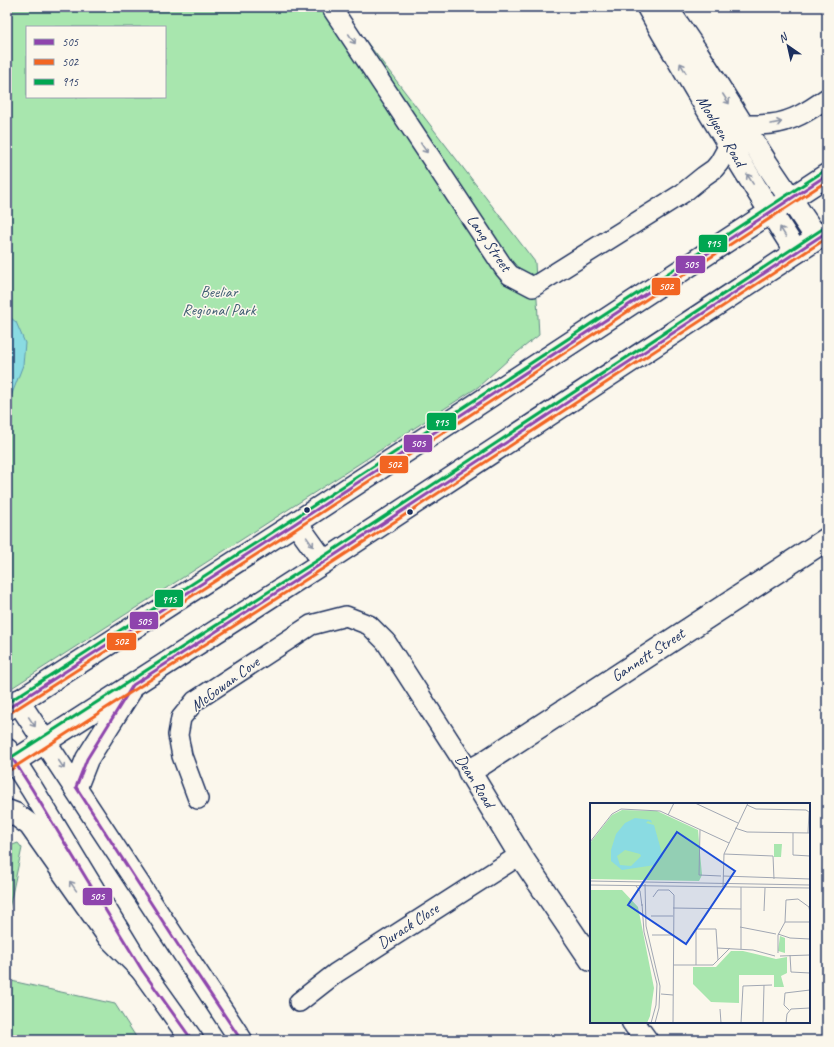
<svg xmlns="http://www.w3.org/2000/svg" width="834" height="1047" viewBox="0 0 834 1047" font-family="Caveat,sans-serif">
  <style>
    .green { fill: #a8e6ae; stroke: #628a86; fill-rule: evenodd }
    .water { fill: #8adbe2; stroke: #5e96ad }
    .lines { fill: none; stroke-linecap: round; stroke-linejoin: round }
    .street-casing { stroke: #1b2f5e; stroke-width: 22 }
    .secondary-casing { stroke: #1b2f5e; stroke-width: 25 }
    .primary-casing { stroke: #1b2f5e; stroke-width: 25 }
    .highway-casing { stroke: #1b2f5e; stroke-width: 25 }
    .street { stroke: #fbf7ec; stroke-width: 19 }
    .secondary { stroke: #fbf7ec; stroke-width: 22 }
    .primary { stroke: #fbf7ec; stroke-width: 22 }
    .highway { stroke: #fbf7ec; stroke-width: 22 }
    .bus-1-casing { stroke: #fbf7ec; stroke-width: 6 }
    .bus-2-casing { stroke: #fbf7ec; stroke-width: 6 }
    .bus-3-casing { stroke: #fbf7ec; stroke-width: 6 }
    .bus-1 { stroke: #8e44ad; stroke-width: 3 }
    .bus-2 { stroke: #f26522; stroke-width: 3 }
    .bus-3 { stroke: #00a651; stroke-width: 3 }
    .oneway { stroke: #8b93a5 }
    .bus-dot { fill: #1b2f5e; stroke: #fbf7ec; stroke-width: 1.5 }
    .labels { text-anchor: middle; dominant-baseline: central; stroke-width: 3; stroke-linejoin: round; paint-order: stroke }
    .street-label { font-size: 16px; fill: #1b2f5e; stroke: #fbf7ec }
    .park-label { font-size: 16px; fill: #3e5d72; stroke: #fbf7ec }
    .inset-road { fill: none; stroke: #a1a7b3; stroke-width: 1 }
    .view { fill: #1d4ed8; fill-opacity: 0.15; stroke: #1d4ed8; stroke-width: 2 }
    .inset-edge { fill: none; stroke: #1b2f5e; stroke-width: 2 }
    .line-badge { stroke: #fbf7ec; stroke-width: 1.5 }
    .badge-label { font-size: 11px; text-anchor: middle; font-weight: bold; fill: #fff }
  </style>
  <rect width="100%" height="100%" fill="#fbf7ec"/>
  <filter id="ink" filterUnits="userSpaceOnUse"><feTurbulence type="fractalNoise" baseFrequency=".025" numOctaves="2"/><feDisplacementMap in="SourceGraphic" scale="8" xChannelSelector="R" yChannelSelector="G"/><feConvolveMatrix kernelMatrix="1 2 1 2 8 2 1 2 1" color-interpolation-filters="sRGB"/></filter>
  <g filter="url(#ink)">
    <path class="green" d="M7,7H340L535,262L539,335L509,359L478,387L7,691ZM27,27H165V97H27Z
      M18,843L22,848L7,918V847Z
      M7,980L115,1004L138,1040H7Z"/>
    <path class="water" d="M7,315L16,322L25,343L23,365L7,407Z"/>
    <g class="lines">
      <defs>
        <path id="street" d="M331,7L504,268L510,275L533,287L683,193L704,176L714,169L719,163L729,145
          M743,125C752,125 762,125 771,124C792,122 810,110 827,98
          M198,799L182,756L178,735L181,718L195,701L311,625L346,616L369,625L386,642L469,771
          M299,1002L336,973L520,855"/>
        <path id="secondary" d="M648,7C695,90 745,172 796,252
          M666,7L698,54L767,164L817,238
          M591,960L520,855L469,771L482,764L827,539
          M633,1022L646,1040"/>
        <path id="primary" d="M18,701C93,814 166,927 241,1040
          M7,750L32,789L142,970L192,1040"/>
        <path id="highway" d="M296,523L324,562
          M7,709L296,523L827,175
          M7,766L324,562L827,232
          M76,787L87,759L130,691
          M7,811L15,814L30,825L109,937L142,970"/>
      </defs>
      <use href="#street" class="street-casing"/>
      <use href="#secondary" class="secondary-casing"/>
      <use href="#primary" class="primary-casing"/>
      <use href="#highway" class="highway-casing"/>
      <use href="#street" class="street"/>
      <use href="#secondary" class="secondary"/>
      <use href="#primary" class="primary"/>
      <use href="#highway" class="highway"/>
      <defs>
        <path id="bus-1" d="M7,709L296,523L827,175
          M7,750L32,789L142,970L192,1040
          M241,1040L189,962L76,787L87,759L133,685L324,562L827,232"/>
        <path id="bus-2" d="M10,713L299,527L827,181
          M10,770L327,566L827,238"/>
        <path id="bus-3" d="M7,703L293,519L824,171
          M7,760L321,558L824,228"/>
      </defs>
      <use href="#bus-1" class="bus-1-casing"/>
      <use href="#bus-2" class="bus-2-casing"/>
      <use href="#bus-3" class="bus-3-casing"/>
      <use href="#bus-1" class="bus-1"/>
      <use href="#bus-2" class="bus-2"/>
      <use href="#bus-3" class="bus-3"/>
    </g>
    <defs><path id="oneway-shaft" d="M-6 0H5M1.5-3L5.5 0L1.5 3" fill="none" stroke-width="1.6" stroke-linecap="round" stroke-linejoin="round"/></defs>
    <g class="oneway">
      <use href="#oneway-shaft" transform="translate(352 39) rotate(56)"/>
      <use href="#oneway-shaft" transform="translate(683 68) rotate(-120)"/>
      <use href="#oneway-shaft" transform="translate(726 99) rotate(57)"/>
      <use href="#oneway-shaft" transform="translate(776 123) rotate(-11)"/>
      <use href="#oneway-shaft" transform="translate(424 148) rotate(56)"/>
      <use href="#oneway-shaft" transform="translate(750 179) rotate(-122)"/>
      <use href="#oneway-shaft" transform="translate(783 232) rotate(-122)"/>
      <use href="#oneway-shaft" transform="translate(310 542) rotate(55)"/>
      <use href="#oneway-shaft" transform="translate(32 722) rotate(56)"/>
      <use href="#oneway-shaft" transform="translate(61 764) rotate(56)"/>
      <use href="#oneway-shaft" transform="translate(73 886) rotate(-125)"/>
    </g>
  </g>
  <g class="bus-dot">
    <circle cx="307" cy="510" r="3.5"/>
    <circle cx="410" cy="512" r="3.5"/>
  </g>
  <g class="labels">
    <g class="street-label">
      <text transform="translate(721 131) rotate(59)">Moolyeen Road</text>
      <text transform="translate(489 243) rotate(55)">Lang Street</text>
      <text transform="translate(648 655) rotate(-33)">Gannett Street</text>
      <text transform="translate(225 684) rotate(-36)">McGowan Cove</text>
      <text transform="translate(475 781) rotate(58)">Dean Road</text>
      <text transform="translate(408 926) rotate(-33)">Durack Close</text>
    </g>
    <g class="park-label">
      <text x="219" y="292">Beeliar<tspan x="219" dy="18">Regional Park</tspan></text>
    </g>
  </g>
  <g transform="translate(590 803)">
    <rect width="220" height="220" fill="#fbf7ec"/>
    <path d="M32,7L67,8L108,27L112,72L109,78L0,76V40L22,12ZM184,41H192L191,54H184ZM0,87H32L48,104L64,185L60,213L57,220H0ZM190,133L195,135V150L188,148ZM141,148H153L186,156L197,154V170L191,173L194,184H184V172H149V200L121,199L103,181V164H126Z" fill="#a8e6ae"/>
    <path d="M45,15L61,17L62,20L58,18L56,20L64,22L73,54L65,62L32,67L21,58V47L26,31L35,20ZM35,47L50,51L51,53L41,63L30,62L27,53Z" fill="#8adbe2" fill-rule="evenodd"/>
    <path class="inset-road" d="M105,0L148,20M157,2L166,6L216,7L219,9L218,30M78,12L84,0M145,25L157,29L220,30M110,27L109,72L131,73M203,30V52L220,53M0,39L22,11L31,6L70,8L139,40M134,51L183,53L184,76M133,73L220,76M0,78L220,82M55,81L56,123L70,183L69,205L65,220M0,82L220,85M46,83L50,88L52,103M133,84L134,51L158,0M63,94L68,87H79L84,92L83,220M52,101L54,129L67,181L66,202L61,220M83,105L151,106M174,108L175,85M61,113H83M195,119L196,97L208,96L219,104L220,110M195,119H220M150,124L186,131M188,131L200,135L220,136M62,132H83M127,145L163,147L185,153M151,146V84M188,150V132L195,119M200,152L201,169L220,170M190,153L220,152M83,162H123L140,145M106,162V126H126L128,157M71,191L83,192M130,206L131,220M199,207L194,202L195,190L220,187M151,220L153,183L182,182M173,220L174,182M196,220L197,211L201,206L220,205"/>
    <path class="view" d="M87,29L145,68L96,141L38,102Z"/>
    <rect width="220" height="220" class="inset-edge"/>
  </g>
  <g class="line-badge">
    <rect x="698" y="234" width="30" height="19" rx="4" fill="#00a651"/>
    <rect x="675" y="255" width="31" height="19" rx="4" fill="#8e44ad"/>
    <rect x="651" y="277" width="30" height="19" rx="4" fill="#f26522"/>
    <rect x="426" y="412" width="31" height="19" rx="4" fill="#00a651"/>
    <rect x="403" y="434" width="30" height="19" rx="4" fill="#8e44ad"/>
    <rect x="379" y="455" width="30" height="19" rx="4" fill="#f26522"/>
    <rect x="154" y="589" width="30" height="19" rx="4" fill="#00a651"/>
    <rect x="129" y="611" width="30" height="19" rx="4" fill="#8e44ad"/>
    <rect x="106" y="632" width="31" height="19" rx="4" fill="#f26522"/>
    <rect x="82" y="887" width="31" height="19" rx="4" fill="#8e44ad"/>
  </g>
  <g class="badge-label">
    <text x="713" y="247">915</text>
    <text x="691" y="268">505</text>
    <text x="666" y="290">502</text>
    <text x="441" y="426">915</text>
    <text x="418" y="447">505</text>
    <text x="394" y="468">502</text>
    <text x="169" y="603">915</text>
    <text x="144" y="625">505</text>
    <text x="121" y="645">502</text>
    <text x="97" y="900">505</text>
  </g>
  <rect width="834" height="1047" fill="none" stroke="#fbf7ec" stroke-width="24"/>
  <rect x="12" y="12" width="810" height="1023" fill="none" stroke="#1b2f5e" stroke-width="1.5" filter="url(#ink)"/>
  <rect x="26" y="26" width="140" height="72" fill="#fbf7ec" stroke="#a1a7b3"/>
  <rect x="34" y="39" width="20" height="6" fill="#8e44ad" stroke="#a1a7b3"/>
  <text x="62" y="46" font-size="12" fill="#1b2f5e">505</text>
  <rect x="34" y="59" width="20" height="6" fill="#f26522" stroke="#a1a7b3"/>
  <text x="62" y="66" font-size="12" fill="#1b2f5e">502</text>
  <rect x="34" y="79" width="20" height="6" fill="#00a651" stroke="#a1a7b3"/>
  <text x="62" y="86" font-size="12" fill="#1b2f5e">915</text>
  <g transform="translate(788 46) rotate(326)" stroke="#fbf7ec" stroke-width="3" paint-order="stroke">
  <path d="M0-3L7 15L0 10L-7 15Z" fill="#1b2f5e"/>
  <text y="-6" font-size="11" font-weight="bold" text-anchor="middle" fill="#1b2f5e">N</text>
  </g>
</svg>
